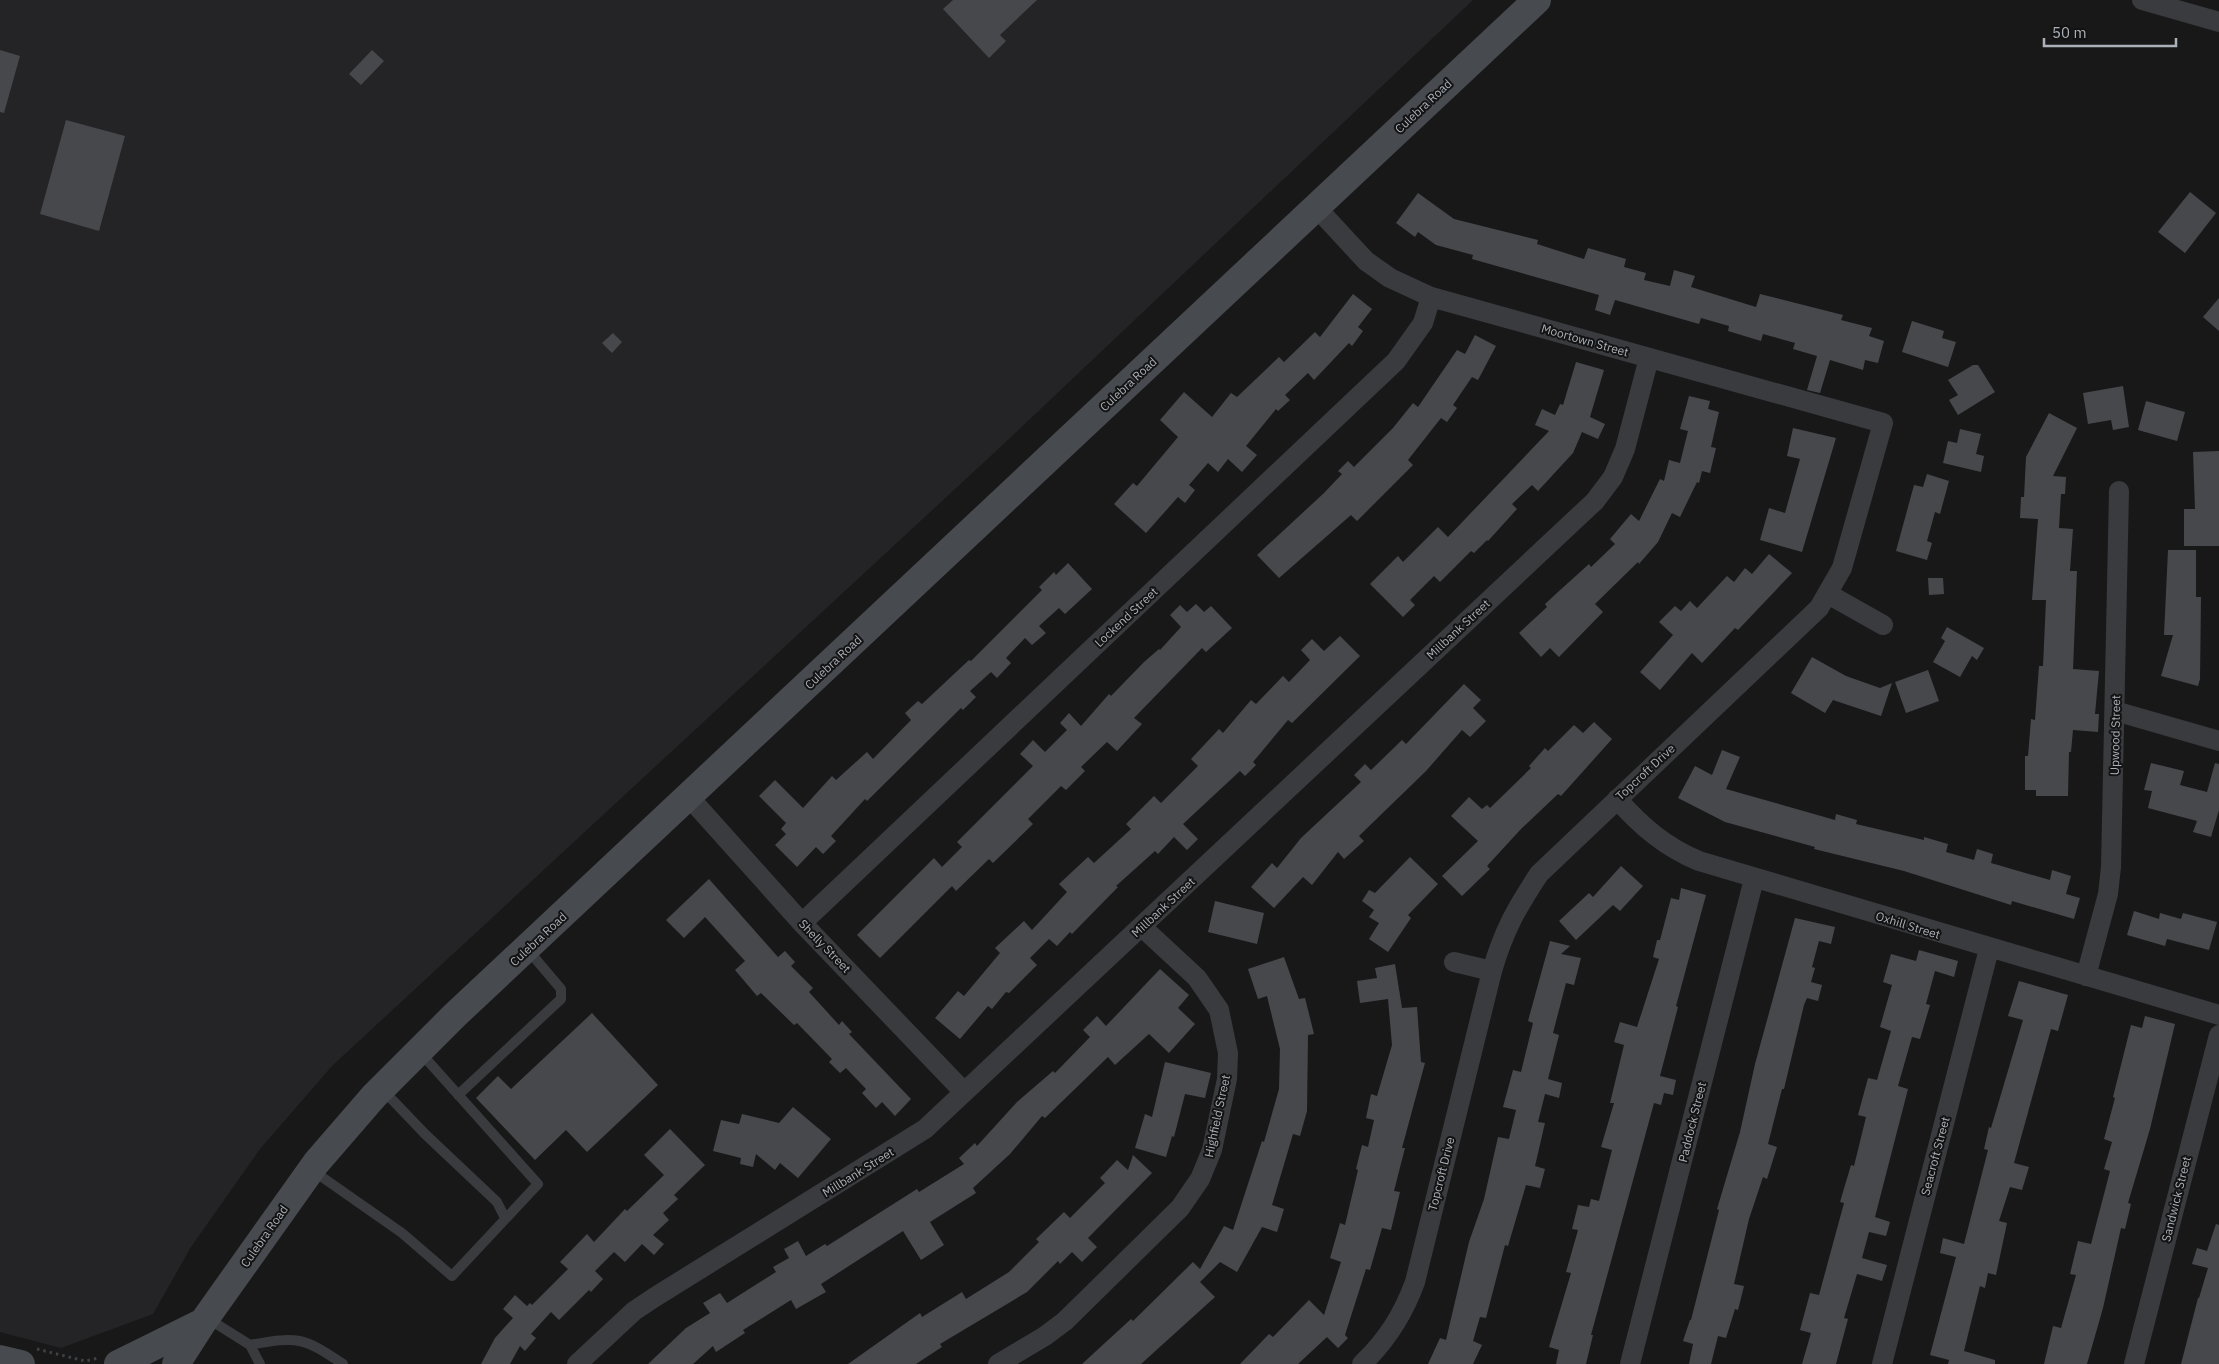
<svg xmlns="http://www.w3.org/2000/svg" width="2219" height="1364" viewBox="0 0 2219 1364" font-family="'IBM Plex Sans',sans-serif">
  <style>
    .built { fill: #242426 }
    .building { fill: #47484c }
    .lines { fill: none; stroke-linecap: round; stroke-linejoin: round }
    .path { stroke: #3f4245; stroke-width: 3; stroke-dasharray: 2.5 4; stroke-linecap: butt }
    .lane { stroke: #393b3e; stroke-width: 10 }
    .street { stroke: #393b3e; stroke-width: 20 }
    .secondary { stroke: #474a4e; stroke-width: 28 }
    .labels { text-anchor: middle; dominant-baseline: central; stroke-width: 4; stroke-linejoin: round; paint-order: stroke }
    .street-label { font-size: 12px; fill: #abb1b8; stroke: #131314 }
  </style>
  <rect width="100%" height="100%" fill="#181819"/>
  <path class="built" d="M0,0H1473L995,452L332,1066L260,1149L191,1247L153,1314L61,1348L0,1332Z"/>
  <path class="building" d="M953,0H1037L1000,35L1006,41L989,58L943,9Z
    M0,50L20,56L4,113L0,112Z
    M372,50L384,61L361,85L349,74Z
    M66,120L125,136L99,231L40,214Z
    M2190,192L2216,213L2185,253L2158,232Z
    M1418,193L1454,219L1538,240L1537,244L1584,259L1588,248L1626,259L1624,267L1646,273L1644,280L1670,286L1674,270L1695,276L1691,287L1756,307L1760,294L1843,315L1841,320L1872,328L1869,336L1884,341L1878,363L1865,360L1863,370L1830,360L1820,393L1807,390L1817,356L1793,349L1795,343L1763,334L1761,341L1728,331L1729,326L1701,318L1699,324L1615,300L1610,315L1595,310L1599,295L1472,259L1473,255L1436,245L1418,232L1415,237L1396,223Z
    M1353,294L1372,309L1358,327L1363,331L1352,346L1349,343L1314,380L1308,373L1285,395L1290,400L1278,411L1276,409L1246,446L1257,455L1242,472L1228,459L1218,472L1208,463L1189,485L1195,490L1185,503L1178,497L1146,533L1114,504L1133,483L1137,486L1178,437L1160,420L1184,392L1212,417L1231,393L1237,397L1279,357L1284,362L1315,332L1320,337Z
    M2219,298V331L2203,317Z
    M1912,321L1944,331L1942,338L1956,342L1948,367L1902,352Z
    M613,333L622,342L612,353L602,343Z
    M1475,335L1496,346L1478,380L1472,377L1453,405L1457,408L1447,422L1441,418L1408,460L1413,465L1357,521L1351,515L1279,578L1257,555L1324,493L1342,474L1338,471L1348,461L1354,467L1393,428L1413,403L1418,407L1457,350L1465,354Z
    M1576,362L1604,370L1590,417L1605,424L1598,439L1582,432L1573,453L1538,491L1532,485L1512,504L1517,509L1488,541L1487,540L1474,553L1471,551L1440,582L1434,576L1410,600L1415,605L1403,617L1370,584L1398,556L1403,562L1438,527L1448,537L1549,431L1535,425L1542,409L1555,415L1560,404L1563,405Z
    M1973,365H1978L1995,392L1958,415L1949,400L1958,395L1948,380Z
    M2123,386L2129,427L2113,430L2111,420L2088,424L2083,393Z
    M1689,396L1710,401L1708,409L1719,412L1711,447L1716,448L1710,473L1702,471L1699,483L1697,482L1680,517L1672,513L1658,542L1639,564L1638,562L1595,604L1603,612L1559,657L1550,648L1541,657L1519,633L1547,607L1545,604L1558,592L1589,564L1591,567L1615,544L1610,539L1631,514L1639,521L1660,479L1664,481L1669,460L1680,463L1688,431L1680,429Z
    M2146,401L2185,412L2177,441L2138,430Z
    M2049,413L2077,428L2053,476L2066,477L2065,494H2061L2059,528L2073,529L2070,571H2077L2073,669L2099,671L2095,714H2099L2098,732L2073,730L2071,752H2069L2068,796H2036V790H2025V756H2028L2031,719L2035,720L2039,666H2043L2046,600H2032L2038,519L2020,518L2021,497H2024L2026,457Z
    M1793,428L1836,438L1802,552L1760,540L1769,508L1785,513L1800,459L1787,456Z
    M1960,429L1981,434L1976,454L1984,456L1981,472L1943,463L1948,441L1957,443Z
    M2219,451V546H2184V509H2195L2193,452Z
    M1927,474L1949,481L1940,514L1935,512L1927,541L1932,543L1927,560L1896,551L1914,485L1923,487Z
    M2168,550H2196V597H2201L2200,679L2198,686L2161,676L2173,635H2164Z
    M1769,554L1792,573L1738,630L1735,628L1702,663L1692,653L1660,690L1640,672L1673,635L1659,622L1675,606L1681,611L1690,601L1697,608L1727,576L1734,582L1745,568L1752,574Z
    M1068,563L1092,589L1065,614L1059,608L1039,626L1046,633L1032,645L1025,638L1006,658L1011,663L997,678L991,672L970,691L976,697L963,710L961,708L867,801L865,799L831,836L836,841L823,854L816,847L797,867L775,845L786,834L781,829L786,823L759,796L775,780L803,808L832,776L836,780L867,752L873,759L911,720L905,713L918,701L922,704L969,660L971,661L1042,590L1039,587L1054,572L1056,575Z
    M1928,578H1943L1944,594L1929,595Z
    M1196,604L1204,612L1211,606L1232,628L1206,652L1202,648L1134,718L1142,724L1117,751L1107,742L1081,767L1085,771L1066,790L1061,786L1028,819L1033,824L993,863L989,859L956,891L952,886L880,958L857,935L934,858L942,867L962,847L957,842L1033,766L1020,754L1033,740L1045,752L1067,730L1060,723L1069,713L1081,726L1109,694L1111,696L1144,662L1159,649L1160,650L1181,627L1170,615L1180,605L1187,612Z
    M1947,627L1984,648L1977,660L1972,656L1960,677L1933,662L1945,641L1941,638Z
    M1340,636L1360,656L1292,723L1288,720L1253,762L1256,765L1245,776L1240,771L1183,824L1198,839L1187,850L1174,837L1158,854L1155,851L1116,886L1118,887L1072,934L1070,932L1057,946L1049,939L1030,958L1037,965L1009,993L1006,992L992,1009L988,1006L960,1039L935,1018L958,991L964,996L1000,953L995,948L1024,921L1032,930L1067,892L1059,884L1088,857L1094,863L1131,829L1126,824L1154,796L1161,803L1198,766L1191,759L1219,729L1223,733L1251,700L1256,704L1283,676L1289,682L1310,660L1301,650L1312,639L1324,651Z
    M1812,657L1846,676L1880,688L1892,683L1881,716L1833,700L1825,713L1791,693Z
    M1928,670L1939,701L1906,713L1895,682Z
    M1464,684L1481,700L1473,708L1486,721L1470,737L1462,730L1426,771L1359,836L1364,841L1344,859L1338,852L1312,885L1303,877L1274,908L1251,887L1272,863L1277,868L1301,838L1361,782L1354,775L1365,764L1371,770L1402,740L1406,744Z
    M1594,722L1612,739L1561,796L1558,794L1521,829L1487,866L1490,869L1462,896L1442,876L1478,841L1451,816L1469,797L1482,809L1487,805L1490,808L1531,768L1529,766L1545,748L1548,751L1574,725L1583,733Z
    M1722,750L1740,757L1726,789L1835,820L1836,814L1857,820L1856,824L1924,840V837L1948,844L1946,852L1974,860L1977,849L1993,854L1991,863L2050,880L2052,870L2071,876L2066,894L2080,898L2074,919L2012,901L2011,905L1904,871L1814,849L1815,847L1725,822L1678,798L1695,766L1712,775Z
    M2151,763L2184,771L2180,785L2207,792L2215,763L2219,764V810L2211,837L2193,832L2197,821L2148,808L2152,791L2144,790Z
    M1410,857L1438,884L1408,915L1411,918L1388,952L1369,939L1379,923L1369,917L1374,910L1362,901L1369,890L1375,893Z
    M1621,866L1643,886L1620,911L1613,905L1576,940L1559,921L1589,893L1593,897Z
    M709,879L778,957L785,951L795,962L791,966L813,988L809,992L839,1025L842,1021L852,1032L849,1034L911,1099L895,1116L882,1102L876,1108L862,1093L866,1089L846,1068L840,1073L829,1062L832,1059L797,1023L794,1025L761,993L757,996L735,970L745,961L705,917L684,938L666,920Z
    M1681,888L1706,895L1676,1006L1678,1007L1660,1076L1676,1080L1673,1095L1664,1093L1661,1105L1654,1103L1591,1335H1593L1586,1364H1556L1559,1350L1549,1347L1571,1273L1566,1272L1578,1230L1572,1229L1578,1205L1589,1207L1591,1199L1599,1201L1612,1150L1601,1147L1614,1103H1610L1624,1045L1614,1042L1620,1022L1637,1027L1659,959L1653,957L1657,940H1660L1671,898L1679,900Z
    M1215,901L1264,913L1257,944L1208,932Z
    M2134,911L2159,919L2160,913L2181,919L2183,913L2217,922L2209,950L2167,939L2165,946L2127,935Z
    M1795,918L1835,927L1831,944L1819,941L1812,967L1815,968L1811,982L1822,985L1818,1001L1807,998L1804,1005L1784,1089H1782L1768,1144L1777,1147L1767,1179L1763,1177L1749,1219L1734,1284L1744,1286L1738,1310L1735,1309L1726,1338L1718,1336L1711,1364H1689L1693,1344L1683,1341L1690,1320H1691L1719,1210L1717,1209L1740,1132L1755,1064Z
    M1550,941L1570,946L1561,954L1581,958L1574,985L1566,983L1553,1033L1559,1035L1548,1079L1562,1083L1559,1098L1545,1094L1538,1122L1545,1123L1535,1166L1545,1169L1540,1188L1526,1185L1508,1246L1505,1245L1486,1318L1480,1317L1473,1341L1482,1345L1473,1364H1428L1440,1338L1446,1340L1469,1242L1484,1199L1498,1137L1509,1139L1516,1110L1503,1107L1513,1070L1521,1072L1533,1023L1528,1021Z
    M1919,950L1958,961L1954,977L1935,971L1926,1004L1930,1005L1920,1039L1912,1037L1898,1086L1908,1089L1875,1217L1890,1222L1886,1236L1869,1232L1862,1258L1887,1265L1882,1281L1857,1274L1844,1318L1848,1319L1836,1364H1802L1811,1333L1800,1330L1810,1293L1819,1295L1844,1203L1840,1202L1851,1165L1854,1166L1866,1117L1858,1115L1868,1078L1877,1080L1891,1031L1880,1027L1892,985L1883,982L1891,954L1916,961Z
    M1284,957L1299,999L1305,998L1314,1034L1308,1035L1307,1111L1300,1136L1293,1134L1272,1205L1284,1209L1277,1232L1262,1227L1237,1272L1220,1262L1200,1282L1215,1297L1141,1364H1082L1131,1319L1133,1321L1193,1262L1200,1269L1224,1226L1233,1230L1262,1141L1264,1142L1279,1089L1280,1049L1267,996L1258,999L1248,969Z
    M1395,964L1402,1008L1417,1007L1421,1062L1425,1063L1402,1148H1405L1394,1191L1400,1192L1391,1230L1382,1228L1370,1270L1366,1269L1345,1335L1348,1338L1338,1348L1327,1337L1298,1364H1240L1269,1334L1273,1337L1309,1300L1324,1315L1341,1262L1330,1258L1340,1223L1345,1225L1358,1170L1356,1169L1362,1145L1368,1147L1374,1120L1366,1118L1371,1094L1377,1096L1392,1045L1388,999L1360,1003L1357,981L1377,978L1375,968Z
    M1160,969L1189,995L1178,1008L1195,1024L1169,1053L1149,1034L1115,1065L1108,1057L1045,1118L1042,1116L1010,1154L973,1188L976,1193L930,1222L944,1245L921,1260L903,1231L821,1284L826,1292L796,1309L791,1300L743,1330L745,1333L716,1352L713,1346L693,1364H648L686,1328L710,1313L703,1303L720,1293L727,1303L776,1272L773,1267L789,1258L784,1249L798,1241L806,1256L825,1244L827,1246L917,1189L919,1192L964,1164L959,1158L975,1143L977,1146L1017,1102L1053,1071L1055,1073L1090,1037L1083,1030L1097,1016L1106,1026Z
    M2019,981L2068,995L2058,1031L2051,1029L2014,1163L2029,1167L2022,1190L2010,1187L1999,1221L2007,1223L1996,1275L1988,1273L1985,1288L1980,1286L1964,1351L1995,1360V1364H1948L1949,1360L1930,1355L1956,1257L1940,1253L1943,1238L1964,1244L1988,1150L1984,1149L1989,1127L1991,1128L2023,1020L2008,1016Z
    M592,1013L658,1085L587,1152L566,1130L535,1160L476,1098L498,1076L511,1089Z
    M2145,1016L2175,1024L2150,1129L2128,1203L2131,1204L2125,1229L2121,1228L2103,1308L2087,1364H2044L2053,1326L2061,1328L2076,1275L2070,1274L2078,1241L2091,1244L2110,1171L2104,1169L2112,1142L2104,1139L2115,1098L2113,1097L2131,1025L2142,1028Z
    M1165,1062L1211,1073L1205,1098L1185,1094L1174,1137L1172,1136L1166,1157L1135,1148L1145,1114L1152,1117Z
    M793,1107L831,1139L798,1178L780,1163L775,1170L756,1154L753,1167L740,1164L741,1158L713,1151L721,1120L739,1124L742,1114L779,1123Z
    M670,1129L705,1165L674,1195L678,1199L663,1213L669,1220L653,1235L664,1244L654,1255L642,1244L625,1262L614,1252L595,1271L603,1279L591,1292L589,1290L559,1320L551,1312L531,1334L536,1338L525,1351L520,1346L510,1364H481L495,1338L513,1318L503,1309L515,1295L527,1306L530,1303L532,1305L568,1269L560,1262L587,1234L594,1242L625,1209L627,1211L664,1175L644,1155Z
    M1133,1155L1152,1173L1088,1238L1097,1247L1082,1262L1072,1252L1060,1264L1058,1261L1027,1292L940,1344L942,1347L916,1364H848L920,1313L922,1317L962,1292L966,1299L1009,1272L1039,1242L1036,1239L1064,1212L1070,1218L1105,1183L1100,1178L1117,1160L1128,1170Z
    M2216,1224L2219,1225V1364H2181L2198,1298H2199L2208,1268L2192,1264L2197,1248L2207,1251Z"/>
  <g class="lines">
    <path class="path" d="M37,1349L85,1361L99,1358"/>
    <path class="lane" d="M382,1089L425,1134L497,1202L505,1218
      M458,1095L561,999V989L528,950
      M312,1170L402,1233L452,1276L538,1184L419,1051
      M207,1318L250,1345C298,1336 303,1337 343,1364
      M250,1345L260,1364"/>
    <path class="street" d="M2142,0L2219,22
      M1316,207L1366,261L1390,278L1431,297L1883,423L1842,568L1819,608L1539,874C1516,909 1504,930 1492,971L1415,1282C1403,1315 1387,1340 1362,1364
      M1828,594L1883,625
      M2115,711L2219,741
      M689,797L802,923L964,1092
      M1617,799C1641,826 1665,847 1699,861L2219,1015
      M802,923L1396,361L1423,323L1431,297
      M1454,962L1492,971
      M2086,976L2108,894L2111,867L2119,491
      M577,1364L634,1311L655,1297L925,1129L1595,501L1613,477L1625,449L1649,358
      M998,1364L1045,1336L1065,1321L1180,1208L1200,1179L1212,1150L1227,1079L1228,1053L1219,1010L1197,978L1142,927
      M1630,1364L1754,879
      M1882,1364L1989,949
      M2134,1364L2219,1035"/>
    <path class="secondary" d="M0,1359L21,1364
      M118,1364L201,1323
      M176,1364L203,1322L316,1163L374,1096L454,1016L1537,0"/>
  </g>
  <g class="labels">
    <g class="street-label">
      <text transform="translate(1423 106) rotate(-43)">Culebra Road</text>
      <text transform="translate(1585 340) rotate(16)">Moortown Street</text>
      <text transform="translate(1128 384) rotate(-43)">Culebra Road</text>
      <text transform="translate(1126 617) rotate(-43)">Lockend Street</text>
      <text transform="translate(1458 629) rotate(-43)">Millbank Street</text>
      <text transform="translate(833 662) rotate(-43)">Culebra Road</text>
      <text transform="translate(2115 735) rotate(-89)">Upwood Street</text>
      <text transform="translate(1645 772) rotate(-43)">Topcroft Drive</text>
      <text transform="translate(1163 907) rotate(-43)">Millbank Street</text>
      <text transform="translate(1908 925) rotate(17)">Oxhill Street</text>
      <text transform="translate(538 939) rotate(-43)">Culebra Road</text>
      <text transform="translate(825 946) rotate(46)">Shelly Street</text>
      <text transform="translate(1217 1116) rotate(-78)">Highfield Street</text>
      <text transform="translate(1692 1122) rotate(-76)">Paddock Street</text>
      <text transform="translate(1935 1156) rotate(-75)">Seacroft Street</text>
      <text transform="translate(858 1172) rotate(-32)">Millbank Street</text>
      <text transform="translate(1441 1174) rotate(-76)">Topcroft Drive</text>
      <text transform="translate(2176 1199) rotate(-76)">Sandwick Street</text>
      <text transform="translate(264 1236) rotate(-55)">Culebra Road</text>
    </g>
  </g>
  <path d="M2044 38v8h132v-8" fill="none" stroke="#abb1b8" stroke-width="2.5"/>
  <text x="2052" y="38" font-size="15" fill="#abb1b8" stroke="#131314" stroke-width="4" paint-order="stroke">50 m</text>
</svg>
